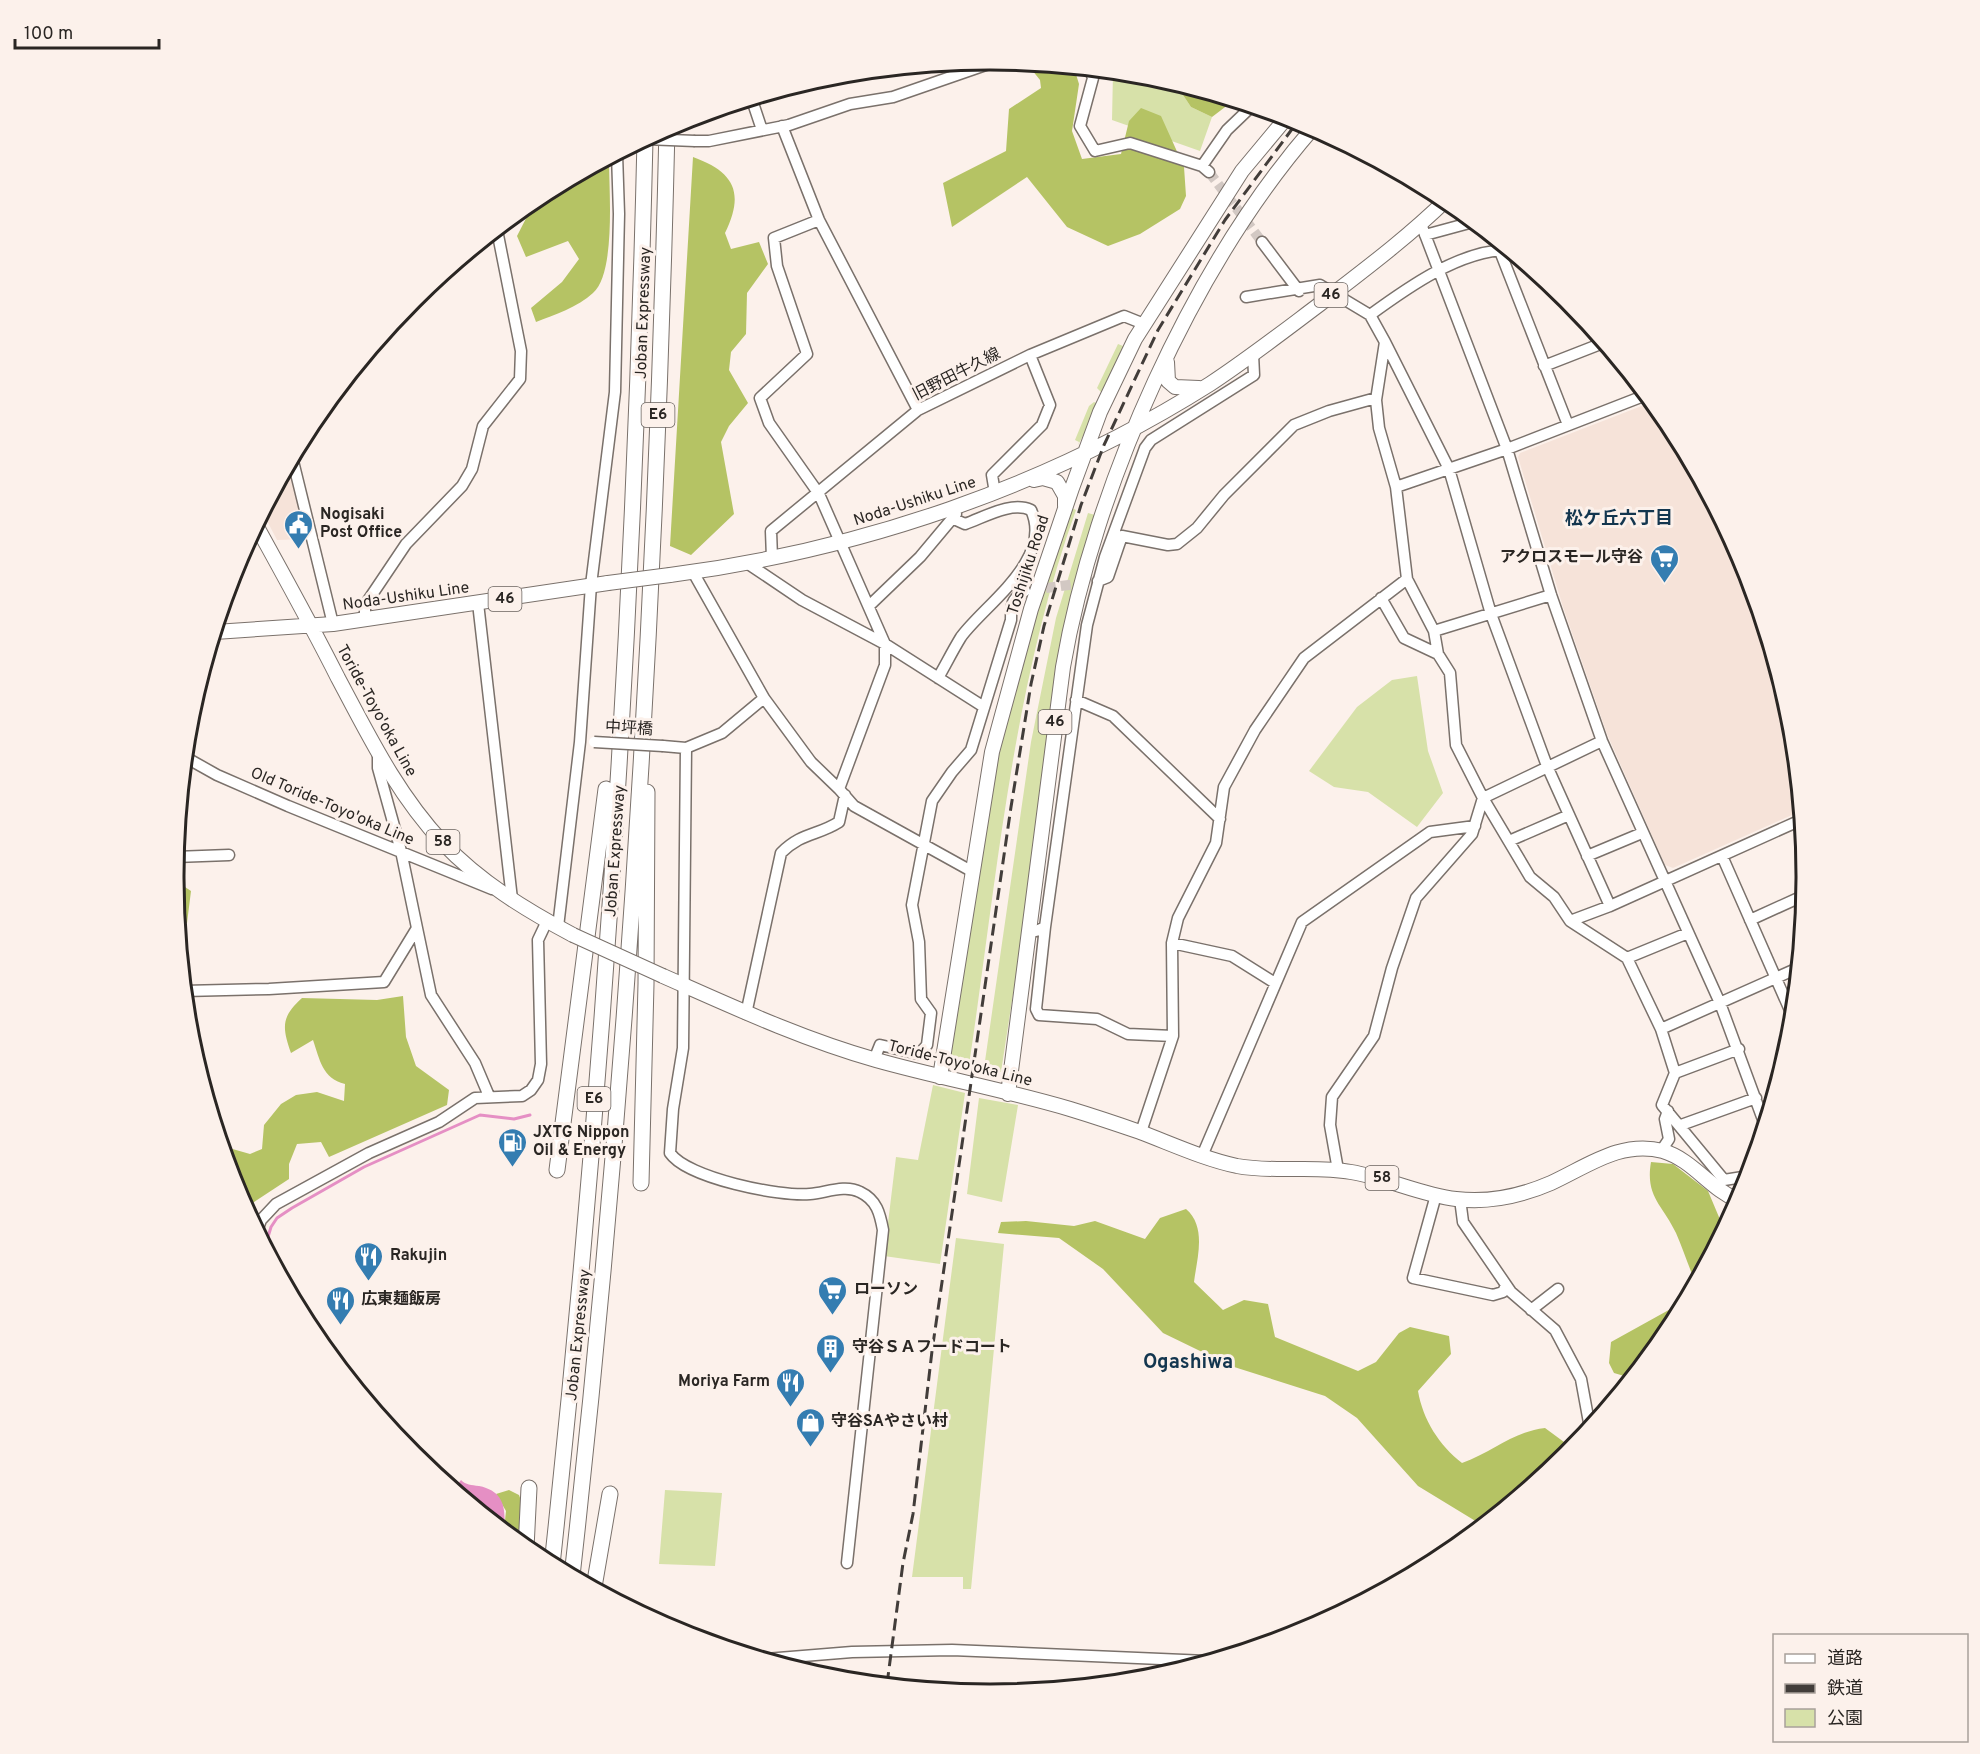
<svg xmlns="http://www.w3.org/2000/svg" width="1980" height="1754" viewBox="0 0 1980 1754" font-family="Overpass,'Noto Sans JP',sans-serif">
  <style>
    .built { fill: #f6e3d9 }
    .green { fill: #d7e1a9 }
    .forest { fill: #b5c364 }
    .water { fill: #e58fc4 }
    .lines { fill: none; stroke-linecap: round; stroke-linejoin: round }
    .stream { stroke: #e58fc4; stroke-width: 3 }
    .minor-tunnel { stroke: #d2c8c3; stroke-width: 10; stroke-dasharray: 10 5; stroke-linecap: butt }
    .minor-casing { stroke: #7a716b; stroke-width: 13 }
    .major-casing { stroke: #7a716b; stroke-width: 16 }
    .highway-casing { stroke: #7a716b; stroke-width: 17 }
    .minor { stroke: #fff; stroke-width: 10 }
    .major { stroke: #fff; stroke-width: 14 }
    .highway { stroke: #fff; stroke-width: 15 }
    .rail { stroke: #423d3a; stroke-width: 3; stroke-dasharray: 12 6; stroke-linecap: butt }
    .minor-bridge-casing { stroke: #7a716b; stroke-width: 13; stroke-linecap: butt }
    .major-bridge-casing { stroke: #7a716b; stroke-width: 16; stroke-linecap: butt }
    .minor-bridge { stroke: #fff; stroke-width: 10 }
    .major-bridge { stroke: #fff; stroke-width: 14 }
    .labels { text-anchor: middle; dominant-baseline: central; stroke-width: 6; stroke-linejoin: round; paint-order: stroke }
    .shield { fill: #fcf1eb; stroke: #69635f; stroke-width: 1.5 }
    .shield-label { font-size: 15px; font-weight: bold; fill: #2a2623 }
    .street-label { font-size: 16px; fill: #2a2623; stroke: #fcf1eb }
    .poi-label { font-size: 16px; font-weight: bold; fill: #2a2623; stroke: #fcf1eb; text-anchor: start }
    .neighbourhood-label { font-size: 18px; font-weight: bold; fill: #13364f; stroke: #fcf1eb }
    .quarter-label { font-size: 20px; font-weight: bold; fill: #13364f; stroke: #fcf1eb }
    .rim { fill: none; stroke: #2a2623; stroke-width: 3 }
  </style>
  <rect width="100%" height="100%" fill="#fcf1eb"/>
  <path class="built" d="M1652,402L1670,423L1745,565L1791,718L1801,811L1673,868L1665,865L1607,734L1563,607L1518,457L1520,453Z
    M288,465L309,539L277,540L263,513Z"/>
  <path class="green" d="M1113,72L1150,76L1175,83L1191,107L1212,117L1200,151L1112,120Z
    M1127,339L1128,344L1104,395L1097,388L1118,344L1123,346Z
    M1094,402L1100,405L1078,445L1079,442L1075,440L1089,406Z
    M1070,507L1076,510C1012,687 997,879 969,1065L948,1059L988,787L1029,623Z
    M1088,513L1095,515L1078,573L1001,1072L984,1068L1031,742L1056,618Z
    M1417,676L1428,751L1443,793L1417,827L1368,792L1334,787L1309,771L1357,707L1392,680Z
    M933,1085L965,1093L940,1264L884,1256L896,1157L918,1160Z
    M979,1098L1018,1105L1002,1202L967,1194Z
    M956,1238L1004,1244L971,1589H963V1577H912Z
    M665,1490L722,1493L715,1566L659,1564Z"/>
  <path class="forest" d="M1033,64L1074,68L1079,84L1072,131L1082,159L1121,154L1129,121L1141,108L1161,116L1184,167L1186,196L1180,209L1140,234L1108,246L1067,227L1027,177L952,227L943,183L1006,151L1009,109L1041,88L1040,80L1032,70Z
    M1175,83L1233,101L1212,117L1191,107Z
    M693,157C734,172 745,192 725,233L731,249L759,242L768,264L747,293L746,334L731,352L729,370L748,403L729,426L721,442L734,514L691,555L670,546Z
    M609,159C609,190 616,273 593,293C578,307 554,315 536,322L531,308L562,282L579,259L568,241L526,257L517,236L537,197Z
    M173,879L191,891L187,923L178,926Z
    M403,996L406,1037L416,1066L449,1090L447,1105L329,1157L321,1142L297,1144L289,1164V1179L245,1208L235,1189L222,1146L250,1154L262,1149L264,1125L281,1104L296,1095L317,1092L344,1101L345,1084C322,1078 320,1060 313,1040L291,1053C282,1027 281,1017 302,998L377,1000Z
    M1651,1162L1673,1164L1708,1191L1724,1229L1693,1286L1695,1281C1688,1265 1683,1249 1676,1233C1663,1205 1645,1197 1651,1162Z
    M1186,1209C1207,1227 1197,1258 1194,1282L1223,1310L1244,1300L1268,1304L1275,1337L1358,1371L1376,1362L1399,1333L1410,1327L1449,1336L1451,1354L1418,1391C1423,1420 1439,1445 1462,1463C1493,1452 1512,1432 1545,1428L1564,1442L1566,1457L1482,1525L1418,1486L1357,1418L1325,1396L1231,1366L1163,1333L1103,1269L1059,1238L998,1233L1001,1222L1026,1221L1074,1226L1095,1221L1145,1239L1160,1218Z
    M1685,1301L1669,1331L1631,1378L1614,1373L1609,1363L1611,1342Z
    M509,1490L519,1495L523,1506L521,1544L504,1530L506,1511L496,1494Z"/>
  <path class="water" d="M461,1480C466,1485 471,1485 479,1486C504,1491 506,1508 504,1530L454,1489Z"/>
  <g class="lines">
    <path class="stream" d="M275,1264L268,1237L271,1227L277,1218L292,1208L364,1167L480,1115L514,1119L530,1115"/>
    <path class="minor-tunnel" d="M1209,172L1262,242
      M1031,590L1098,581"/>
    <defs>
      <path id="minor" d="M1090,70L1093,78L1080,126L1095,151L1130,143L1202,166L1209,172
        M752,100L762,130
        M782,126L819,220L918,410
        M695,141H709L789,125L850,104L893,97L997,61
        M1202,166L1227,130L1251,107
        M819,220L774,238L777,266L807,354L760,398L769,423L819,494L885,644V665L839,789L854,806L973,872
        M1421,224L1507,449L1551,595L1602,741L1720,1003L1765,1125
        M1425,235L1473,222
        M1496,241L1568,425
        M1262,242L1299,291
        M1370,315C1407,288 1460,250 1508,250
        M1594,331L1599,344
        M1385,342L1449,469L1491,614L1547,766L1610,906
        M1544,366L1603,343
        M292,457L333,624
        M1396,487L1507,449L1646,395
        M995,493L992,475L1042,425L1050,405L1030,355
        M772,558L771,531L918,410L1030,355L1124,316L1144,324
        M747,563L802,600L885,644L984,707
        M693,572L764,698L722,733L686,748L683,1048L673,1109L670,1153C687,1178 780,1197 810,1194C825,1193 845,1184 860,1192C877,1200 880,1214 883,1230L847,1563
        M1407,579L1434,631L1438,654
        M1098,581L1108,577L1122,536L1168,545L1177,544L1197,528L1224,495L1294,425L1329,411L1376,398
        M1381,598L1404,638L1438,654L1450,673L1456,745L1483,798L1530,877L1554,897L1570,921L1627,958L1661,1029L1675,1073L1662,1105L1724,1180L1749,1176
        M478,603L512,899
        M870,605L920,557L956,514
        M365,619V605L406,544L462,486L472,469L483,426L520,379L521,351L497,230
        M1434,631L1551,595
        M938,678C946,664 953,650 961,637C984,605 1054,560 1031,510C1011,501 985,517 965,524L954,519
        M764,698L811,762L839,789
        M1076,700L1113,716L1220,819
        M663,746L686,748
        M185,757L217,775L288,806L492,889
        M1509,841L1569,815
        M1587,856L1642,833
        M1722,856L1793,1017
        M175,857L229,855
        M1750,920L1805,895
        M1570,921L1610,906L1801,820
        M558,927L580,742L591,585L615,392L619,214L617,154
        M1045,927L1036,1009L1039,1015L1097,1019L1128,1034L1173,1036
        M417,928L431,995L475,1063L489,1096
        M1029,930L1036,931L1045,927L1087,625L1105,557L1145,448L1151,440L1254,375L1253,354
        M1172,943L1232,956L1275,983
        M1627,958L1688,933
        M184,991L269,989L384,982L417,928L401,851L378,768V756
        M746,1014L781,853C802,832 817,836 839,822L845,795
        M1661,1029L1798,968
        M874,1060L880,1045L919,1054L927,1045L931,1013L921,999L919,942L912,905L932,801L952,772L971,750L1011,620C1011,605 1011,599 1025,591
        M1675,1073L1739,1049
        M1681,1125L1756,1098
        M1141,1132L1173,1036L1172,943L1178,918L1216,843L1224,787L1255,730L1304,658L1407,579L1396,487L1379,428L1376,400L1385,342L1370,315L1320,285L1246,297
        M1661,1151L1669,1139L1665,1119L1668,1111
        M1202,1156L1302,922L1430,832L1475,826
        M1338,1170L1330,1125L1332,1097L1374,1036L1392,968L1416,898L1472,834L1483,798L1602,741
        M1436,1195L1413,1278L1493,1295L1503,1292L1506,1285
        M1460,1199L1463,1222L1511,1292L1555,1330L1581,1379L1590,1428
        M257,1231L261,1220L276,1204L369,1153L439,1122L475,1098L522,1096L531,1090L538,1080L541,1064L538,940L547,921
        M1531,1310L1558,1289
        M766,1659L852,1652L952,1650L1207,1661"/>
      <path id="major" d="M1167,362L1168,381L1175,387L1199,388
        M1034,480L1043,478L1057,482L1065,496V506
        M256,525C284,576 312,626 338,678C369,736 397,794 443,843C480,882 526,910 573,935
        M670,575C861,550 1047,487 1210,384C1248,359 1284,331 1320,304C1364,270 1407,238 1446,200
        M215,632L333,624L608,583
        M663,976C733,1007 802,1039 876,1060C940,1078 1006,1090 1070,1109C1093,1116 1117,1124 1140,1132C1172,1144 1204,1159 1237,1166C1275,1173 1314,1165 1351,1172C1387,1178 1421,1195 1456,1199C1489,1203 1521,1196 1551,1183C1588,1166 1621,1140 1663,1151C1693,1160 1710,1189 1739,1201
        M940,1077L992,752L1031,609L1072,488L1100,412L1135,339L1242,171L1287,117
        M1008,1094L1063,667C1094,487 1193,266 1313,128"/>
      <path id="highway" d="M557,1170L606,789
        M641,1183L646,984L647,792
        M526,1548L529,1488
        M552,1565C603,1092 634,615 645,140
        M572,1576C626,1095 656,611 667,128
        M594,1587L610,1494"/>
    </defs>
    <use href="#minor" class="minor-casing"/>
    <use href="#major" class="major-casing"/>
    <use href="#highway" class="highway-casing"/>
    <use href="#minor" class="minor"/>
    <use href="#major" class="major"/>
    <use href="#highway" class="highway"/>
    <path class="rail" d="M887,1684L903,1563L913,1514L932,1351L1011,807L1031,684L1044,626L1081,505L1104,445L1158,330L1225,220L1298,121"/>
    <defs>
      <path id="minor-bridge" d="M645,139L695,141
        M594,742L663,746"/>
      <path id="major-bridge" d="M608,583L670,575
        M573,935L663,976"/>
    </defs>
    <use href="#minor-bridge" class="minor-bridge-casing"/>
    <use href="#major-bridge" class="major-bridge-casing"/>
    <use href="#minor-bridge" class="minor-bridge"/>
    <use href="#major-bridge" class="major-bridge"/>
  </g>
  <defs>
    <symbol id="civic-pin" viewBox="-11 -11 22 30"><path d="M0 17L-7.5 6A9.5 9.5 0 1 1 7.5 6Z" fill="#347db1" stroke="#fcf1eb"/><path d="M-.6-6.5H3V-4.5H.6V-3L4-1V1h2V6H-6V1h2V-1L-.6-3ZM-1.2 2.5V6h2.4V2.5Z" fill="#fff"/></symbol>
    <symbol id="supermarket-pin" viewBox="-11 -11 22 30"><path d="M0 17L-7.5 6A9.5 9.5 0 1 1 7.5 6Z" fill="#347db1" stroke="#fcf1eb"/><path d="M-6-5.5h2.5l.6 2H6L4.5 2H-2.5L-4.4-4H-6ZM-1.5 3.2a1.3 1.3 0 1 0 .1 0ZM3 3.2a1.3 1.3 0 1 0 .1 0Z" fill="#fff"/></symbol>
    <symbol id="fuel-pin" viewBox="-11 -11 22 30"><path d="M0 17L-7.5 6A9.5 9.5 0 1 1 7.5 6Z" fill="#347db1" stroke="#fcf1eb"/><path d="M-5.5-6h7V0h2V4h1.3V-2.5L3-4.5l.8-.8L6-3V5H2.5V1h-1V6h-7ZM-4.2-4.7v3.2H.2V-4.7Z" fill="#fff"/></symbol>
    <symbol id="restaurant-pin" viewBox="-11 -11 22 30"><path d="M0 17L-7.5 6A9.5 9.5 0 1 1 7.5 6Z" fill="#347db1" stroke="#fcf1eb"/><path d="M-5-6h1v4h1v-4h1v4h1v-4h1v5L-1.5 .5V6h-2V.5L-5-1ZM5-6V6H3V1.5H1.5Q1.5-4 5-6Z" fill="#fff"/></symbol>
    <symbol id="building-pin" viewBox="-11 -11 22 30"><path d="M0 17L-7.5 6A9.5 9.5 0 1 1 7.5 6Z" fill="#347db1" stroke="#fcf1eb"/><path d="M-4-6H4V6H1V3H-1V6H-4ZM-2.5-4.3h1.7v1.8h-1.7ZM.8-4.3h1.7v1.8H.8ZM-2.5-1h1.7V.8h-1.7ZM.8-1h1.7V.8H.8Z" fill="#fff"/></symbol>
    <symbol id="shop-pin" viewBox="-11 -11 22 30"><path d="M0 17L-7.5 6A9.5 9.5 0 1 1 7.5 6Z" fill="#347db1" stroke="#fcf1eb"/><path d="M-5-2.5h2.3a2.7 3.5 0 0 1 5.4 0H5L5.5 6h-11ZM-1.5-2.5h3a1.5 2.3 0 0 0-3 0Z" fill="#fff"/></symbol>
  </defs>
  <g fill-rule="evenodd">
    <use href="#civic-pin" x="282" y="508" width="33" height="45"/>
    <use href="#supermarket-pin" x="1648" y="542" width="33" height="45"/>
    <use href="#fuel-pin" x="496" y="1126" width="33" height="45"/>
    <use href="#restaurant-pin" x="352" y="1240" width="33" height="45"/>
    <use href="#supermarket-pin" x="816" y="1274" width="33" height="45"/>
    <use href="#restaurant-pin" x="324" y="1284" width="33" height="45"/>
    <use href="#building-pin" x="814" y="1332" width="33" height="45"/>
    <use href="#restaurant-pin" x="774" y="1366" width="33" height="45"/>
    <use href="#shop-pin" x="794" y="1406" width="33" height="45"/>
  </g>
  <g class="labels">
    <g class="shield">
      <rect x="1314.5" y="283" width="33" height="24" rx="4.5"/>
      <rect x="641.5" y="403" width="33" height="24" rx="4.5"/>
      <rect x="488.5" y="587" width="33" height="24" rx="4.5"/>
      <rect x="1038.5" y="710" width="33" height="24" rx="4.5"/>
      <rect x="426.5" y="830" width="33" height="24" rx="4.5"/>
      <rect x="577.5" y="1087" width="33" height="24" rx="4.5"/>
      <rect x="1365.5" y="1166" width="33" height="24" rx="4.5"/>
    </g>
    <g class="shield-label">
      <text x="1331" y="295">46</text>
      <text x="658" y="415">E6</text>
      <text x="505" y="599">46</text>
      <text x="1055" y="722">46</text>
      <text x="443" y="842">58</text>
      <text x="594" y="1099">E6</text>
      <text x="1382" y="1178">58</text>
    </g>
    <g class="street-label">
      <text transform="translate(644 313) rotate(-88)">Joban Expressway</text>
      <text transform="translate(957 375) rotate(-27)">旧野田牛久線</text>
      <text transform="translate(915 502) rotate(-18)">Noda-Ushiku Line</text>
      <text transform="translate(1029 565) rotate(-72)">Toshijiku Road</text>
      <text transform="translate(406 597) rotate(-8)">Noda-Ushiku Line</text>
      <text transform="translate(376 711) rotate(61)">Toride-Toyo'oka Line</text>
      <text transform="translate(629 729) rotate(3)">中坪橋</text>
      <text transform="translate(332 807) rotate(23)">Old Toride-Toyo'oka Line</text>
      <text transform="translate(616 851) rotate(-86)">Joban Expressway</text>
      <text transform="translate(960 1064) rotate(14)">Toride-Toyo'oka Line</text>
      <text transform="translate(579 1335) rotate(-84)">Joban Expressway</text>
    </g>
    <g class="poi-label">
      <text x="320" y="515">Nogisaki<tspan x="320" dy="18">Post Office</tspan></text>
      <text x="1643" y="558" text-anchor="end">アクロスモール守谷</text>
      <text x="533" y="1133">JXTG Nippon<tspan x="533" dy="18">Oil &amp; Energy</tspan></text>
      <text x="390" y="1256">Rakujin</text>
      <text x="854" y="1290">ローソン</text>
      <text x="361" y="1300">広東麺飯房</text>
      <text x="852" y="1348">守谷ＳＡフードコート</text>
      <text x="770" y="1382" text-anchor="end">Moriya Farm</text>
      <text x="831" y="1422">守谷SAやさい村</text>
    </g>
    <g class="neighbourhood-label">
      <text x="1619" y="519">松ケ丘六丁目</text>
    </g>
    <g class="quarter-label">
      <text x="1188" y="1363">Ogashiwa</text>
    </g>
  </g>
  <path d="M0 0H1980V1754H0ZM990 70H990A806 806 0 0 1 1796 876V878A806 806 0 0 1 990 1684H990A806 806 0 0 1 184 878V876A806 806 0 0 1 990 70Z" fill="#fcf1eb" fill-rule="evenodd"/>
  <path class="rim" d="M990 70H990A806 806 0 0 1 1796 876V878A806 806 0 0 1 990 1684H990A806 806 0 0 1 184 878V876A806 806 0 0 1 990 70Z"/>
  <rect x="1773" y="1634" width="195" height="108" fill="#fcf1eb" stroke="#a8a09b" stroke-width="1.5"/>
  <rect x="1785" y="1654" width="30" height="9" fill="#ffffff" stroke="#a8a09b" stroke-width="1.5"/>
  <text x="1827" y="1664" font-size="18" fill="#2a2623">道路</text>
  <rect x="1785" y="1684" width="30" height="9" fill="#423d3a" stroke="#a8a09b" stroke-width="1.5"/>
  <text x="1827" y="1694" font-size="18" fill="#2a2623">鉄道</text>
  <rect x="1785" y="1709" width="30" height="18" fill="#d7e1a9" stroke="#a8a09b" stroke-width="1.5"/>
  <text x="1827" y="1724" font-size="18" fill="#2a2623">公園</text>
  <path d="M15 39v9h144v-9" fill="none" stroke="#2a2623" stroke-width="3"/>
  <text x="24" y="39" font-size="18" fill="#2a2623" stroke="#fcf1eb" stroke-width="4.5" paint-order="stroke">100 m</text>
</svg>
